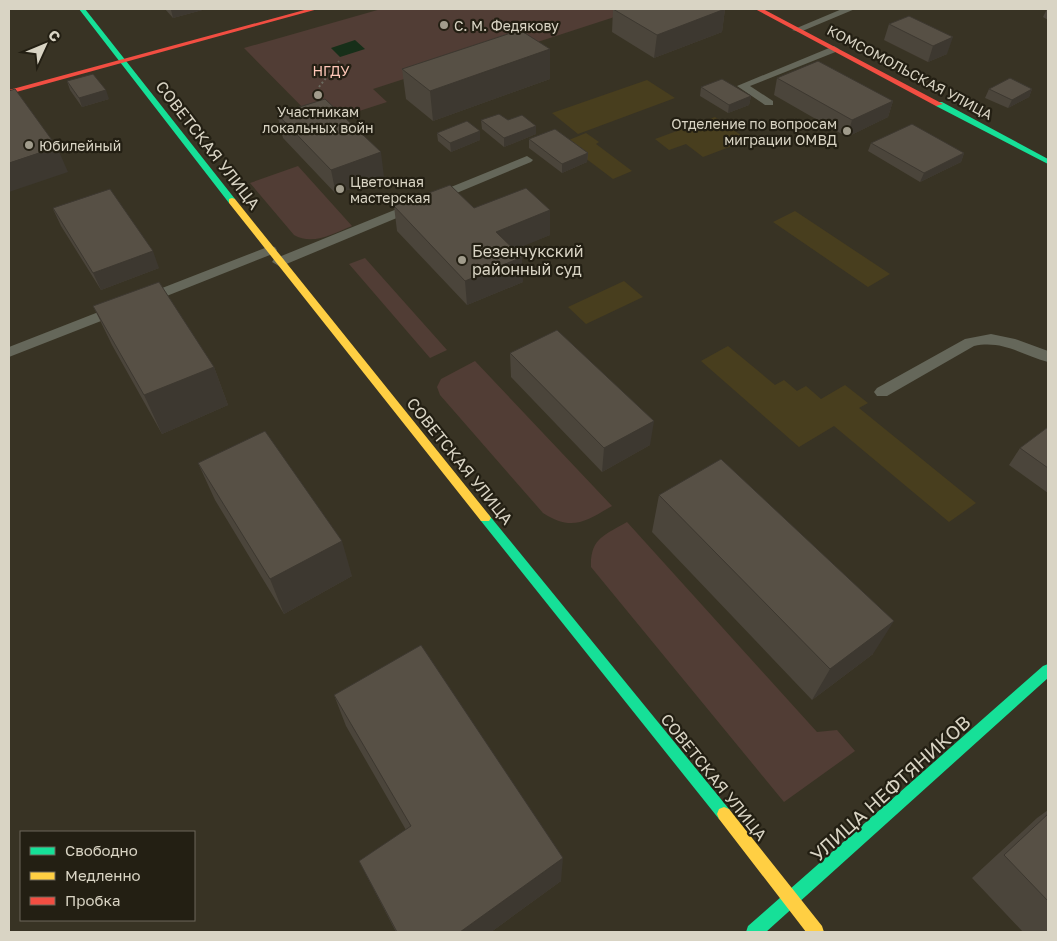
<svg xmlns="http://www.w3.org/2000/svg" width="1057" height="941" viewBox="0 0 1057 941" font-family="'Golos Text',sans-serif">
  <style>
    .built { fill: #483e1e }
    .green { fill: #513d35 }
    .water { fill: #172f19 }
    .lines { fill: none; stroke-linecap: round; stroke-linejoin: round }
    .path { stroke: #6c6b60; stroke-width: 2; stroke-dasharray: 2 2.5; stroke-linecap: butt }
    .lane { fill: #65675a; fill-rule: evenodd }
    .fast { fill: #16e098; fill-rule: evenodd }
    .slow { fill: #ffcf43; fill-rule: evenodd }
    .jam { fill: #f24e42; fill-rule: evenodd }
    .wall { fill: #4b453b }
    .shaded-wall { fill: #3d3830 }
    .building { fill: #575045; stroke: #3d3830 }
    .poi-dot { fill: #a19c8c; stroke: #231f13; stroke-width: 2 }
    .labels { text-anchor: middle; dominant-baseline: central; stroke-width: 4.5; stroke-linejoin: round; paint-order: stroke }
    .far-poi-label { font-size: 14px; fill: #d9d4c4; stroke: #231f13; text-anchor: start }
    .far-park-label { font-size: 14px; fill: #ffc7b8; stroke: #231f13 }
    .far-street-label { font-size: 14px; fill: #d9d4c4; stroke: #231f13 }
    .street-label { font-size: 16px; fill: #d9d4c4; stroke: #231f13 }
    .poi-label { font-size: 16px; fill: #d9d4c4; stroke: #231f13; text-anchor: start }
    .near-street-label { font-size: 19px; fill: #d9d4c4; stroke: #231f13 }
  </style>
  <rect width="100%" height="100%" fill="#383324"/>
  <path class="built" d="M647,80L675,98L578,134L552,113Z
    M715,117L748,140L703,157L686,144L669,150L655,139Z
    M586,133L599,142L596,144L632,171L613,179L564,142Z
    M795,211L890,274L868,287L773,222Z
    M624,281L643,297L586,324L568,307Z
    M728,346L775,385L784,380L797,391L806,386L821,399L845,385L868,403L859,408L976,503L949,522L834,426L799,447L701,361Z"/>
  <path class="green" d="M381,9H639L516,49L506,46L373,89L387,102L319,124L244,48Z
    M298,166L352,226C334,233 313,246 294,235L250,183Z
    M365,258L447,350L430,358L349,264Z
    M475,361L612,506C586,521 572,532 543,513L440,395L437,387L441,379Z
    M627,522L817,732L837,730L855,751L784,802L591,567C590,538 605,535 627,522Z"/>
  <path class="water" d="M355,40L365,49L340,57L331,48Z"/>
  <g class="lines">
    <path class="path" d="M319,87L339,61"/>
    <path class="lane" d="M842,9H855L800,32L792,30Z
      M834,46L839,49L838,51L750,86L773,101V105H765L737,86Z
      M527,156L533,160L531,162L284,265L279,266L272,262L274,259Z
      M270,246L275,247L277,250L275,253L149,303L144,305L137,300L139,297Z
      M119,304L126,309L124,312L9,357V347Z
      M991,334L1015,339L1048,351V362C1022,355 1003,340 974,346L887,396H877L874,392L877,388L965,339Z"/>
    <path class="fast" d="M79,9H85L235,199V203H229Z
      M936,102H942L1048,159V164L936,106Z
      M485,513L489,515L729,809L731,814L729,819L724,821L719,819L481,521L479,518L481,515Z
      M1048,664V678L766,932H746L748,926L1043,666Z"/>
    <path class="slow" d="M232,198L235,199L489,515L491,518L489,521H481L229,203V199Z
      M724,807L729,809L822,926L824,932H806L719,819L717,814L719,809Z"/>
    <path class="jam" d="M308,9H318L9,94V90Z
      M755,9H763L943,104L936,106Z"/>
  </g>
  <path class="wall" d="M165,9H206L173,18Z
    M613,9H725L722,32L654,58L612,32Z
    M1047,9H1048V20L1043,17Z
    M909,16L947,54L928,62L884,40L889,24Z
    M402,69L550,79L433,121L406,99Z
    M777,78L893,101L888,117L847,137L774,95Z
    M67,81L109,99L82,107L70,90Z
    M701,87L751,96L749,105L728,113L700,96Z
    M989,89H1032L1029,97L1008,108L985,98Z
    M277,114L384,177L336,194L283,138Z
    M481,120H508L536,126V134L504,147L482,129Z
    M437,133L480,140L451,152L438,141Z
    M529,139L588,153L587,162L562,173L529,148Z
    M871,143L964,153L961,162L920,182L868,151Z
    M394,206L550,210V235L514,249L523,282L467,305L397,231Z
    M53,209L159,268L101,290L61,226Z
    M93,306L214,367L228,405L162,434L112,345Z
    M510,353L650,445L602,472L511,377Z
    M1048,427V493L1009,465L1020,448Z
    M198,463L352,576L284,614L215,500Z
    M659,495L873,654L812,700L652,532Z
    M334,695L561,881L491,932H396L359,861L406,830L346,726Z
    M1048,810V932H1023L972,878L1037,818Z"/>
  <path class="shaded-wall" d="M174,9H206L173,18L171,10Z
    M725,9L722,32L654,58L657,35Z
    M953,37L947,54L928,62L933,46Z
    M550,49V79L433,121L430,91Z
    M1032,89L1029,97L1008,108L1012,100Z
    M106,90L109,99L82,107L79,98Z
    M751,96L749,105L728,113L729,105Z
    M893,101L888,117L847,137L852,120Z
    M536,126V134L504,147V138Z
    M480,131V140L451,152L450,143Z
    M57,147L68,172L9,192V163Z
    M381,152L384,177L336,194L331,170Z
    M588,153L587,162L562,173V164Z
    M964,153L961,162L920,182L924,173Z
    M550,210V235L497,257L496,232Z
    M153,251L159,268L101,290L93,273Z
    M522,257L523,282L467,305L465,281Z
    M214,367L228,405L162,434L144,395Z
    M654,421L650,445L602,472L604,448Z
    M342,541L352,576L284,614L270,579Z
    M894,621L873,654L812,700L830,669Z
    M563,858L561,881L491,932H460Z"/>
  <path class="building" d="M613,9H725L657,35Z
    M909,16L953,37L933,46L889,24Z
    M520,30L550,49L430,91L402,69Z
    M818,61L893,101L852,120L777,78Z
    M93,74L106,90L79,98L67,81Z
    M1010,78L1032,89L1012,100L989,89Z
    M722,79L751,96L729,105L701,87Z
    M15,89L57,147L9,163V91Z
    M325,99L381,152L331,170L277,114Z
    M499,114L508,120L522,115L536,126L504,138L481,120Z
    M467,121L480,131L450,143L437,133Z
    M912,124L964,153L924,173L871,143Z
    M555,129L588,153L562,164L529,139Z
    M450,185L474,208L526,188L550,210L496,232L522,257L465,281L394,206Z
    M110,189L153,251L93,273L53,208Z
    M159,282L214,367L144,395L93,306Z
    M557,330L654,421L604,448L510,353Z
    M1048,427V468L1020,448Z
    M265,431L342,541L270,579L198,463Z
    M721,459L894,621L830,669L659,495Z
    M421,645L563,858L460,932H397L359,861L411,826L334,695Z
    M1048,814V901L1004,855Z"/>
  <g class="poi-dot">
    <circle cx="444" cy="25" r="5"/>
    <circle cx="318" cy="95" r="5"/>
    <circle cx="847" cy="131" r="5"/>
    <circle cx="29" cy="145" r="5"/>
    <circle cx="340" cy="189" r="5"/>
    <circle cx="462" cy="260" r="5"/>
  </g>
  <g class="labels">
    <g class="far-poi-label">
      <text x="454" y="25">С. М. Федякову</text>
      <text x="318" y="111" text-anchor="middle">Участникам<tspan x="318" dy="16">локальных войн</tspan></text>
      <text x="837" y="123" text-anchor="end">Отделение по вопросам<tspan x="837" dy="16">миграции ОМВД</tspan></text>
      <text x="39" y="145">Юбилейный</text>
      <text x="350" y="181">Цветочная<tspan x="350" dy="16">мастерская</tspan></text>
    </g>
    <g class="far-park-label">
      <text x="331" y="70">НГДУ</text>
    </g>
    <g class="far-street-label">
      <text transform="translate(910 72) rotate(28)">КОМСОМОЛЬСКАЯ УЛИЦА</text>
    </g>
    <g class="street-label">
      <text transform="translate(208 145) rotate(52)">СОВЕТСКАЯ УЛИЦА</text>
      <text transform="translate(460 461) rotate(51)">СОВЕТСКАЯ УЛИЦА</text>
      <text transform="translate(714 777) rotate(51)">СОВЕТСКАЯ УЛИЦА</text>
    </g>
    <g class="poi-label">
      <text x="472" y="251">Безенчукский<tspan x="472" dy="18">районный суд</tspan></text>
    </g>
    <g class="near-street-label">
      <text transform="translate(890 788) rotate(-42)">УЛИЦА НЕФТЯНИКОВ</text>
    </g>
  </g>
  <rect width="1057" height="941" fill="none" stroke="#d9d4c4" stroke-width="20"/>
  <rect x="20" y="831" width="175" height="90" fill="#231f13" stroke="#6c675a"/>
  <rect x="30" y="847" width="25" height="8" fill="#16e098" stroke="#6c675a"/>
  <text x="65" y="856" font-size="15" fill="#d9d4c4">Свободно</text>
  <rect x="30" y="872" width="25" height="8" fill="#ffcf43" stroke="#6c675a"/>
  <text x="65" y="881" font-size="15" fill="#d9d4c4">Медленно</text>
  <rect x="30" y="897" width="25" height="8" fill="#f24e42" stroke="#6c675a"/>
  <text x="65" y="906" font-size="15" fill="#d9d4c4">Пробка</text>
  <g transform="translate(45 45) rotate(46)" stroke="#231f13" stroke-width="4" paint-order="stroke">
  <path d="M0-4L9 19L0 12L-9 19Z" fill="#d9d4c4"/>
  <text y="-8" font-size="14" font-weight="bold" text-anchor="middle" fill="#d9d4c4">С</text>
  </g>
</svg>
